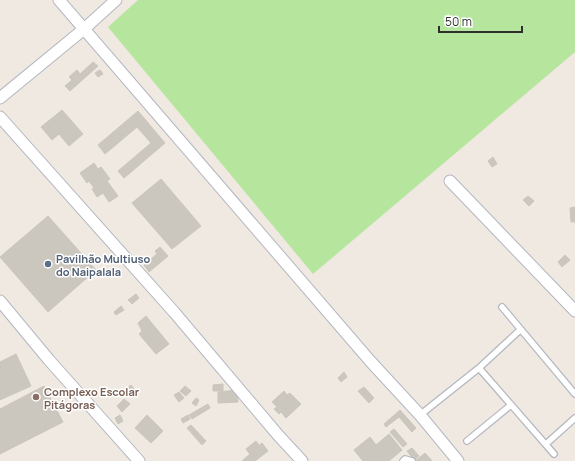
<svg xmlns="http://www.w3.org/2000/svg" width="575" height="461" viewBox="0 0 575 461" font-family="Manrope,sans-serif">
  <style>
    .green { fill: #b6e59e }
    .building { fill: #cbc7bf; stroke: #cbc5ba }
    .lines { fill: none; stroke-linecap: round; stroke-linejoin: round }
    .service-casing { stroke: #b4b7c1; stroke-width: 8 }
    .minor-casing { stroke: #b4b7c1; stroke-width: 13 }
    .service { stroke: #fff; stroke-width: 5.5 }
    .minor { stroke: #fff; stroke-width: 11 }
    .service-dot { fill: #5c6f8a; stroke: #fff; stroke-width: 1.5 }
    .education-dot { fill: #8d6e63; stroke: #fff; stroke-width: 1.5 }
    .labels { text-anchor: middle; dominant-baseline: central; stroke-width: 3; stroke-linejoin: round; paint-order: stroke }
    .service-label { font-size: 11px; font-weight: bold; fill: #4e5e75; stroke: #fff; text-anchor: start }
    .education-label { font-size: 11px; font-weight: bold; fill: #785e54; stroke: #fff; text-anchor: start }
  </style>
  <rect width="100%" height="100%" fill="#efe9e1"/>
  <path class="green" d="M138,0H575V52L313,274L108,27Z"/>
  <path class="building" d="M93,62L98,66L70,91L65,86L72,80L69,77L77,70L80,74Z
    M100,70L103,74L98,77L95,73Z
    M62,110L83,134L69,146L59,134L52,140L41,127Z
    M138,111L165,143L124,178L118,171L151,143L137,127L105,154L98,145Z
    M493,157L497,164L492,167L488,161Z
    M94,163L98,169L101,167L110,179L107,181L118,196L109,202L103,193L97,197L92,189L94,188L89,181L87,183L80,173Z
    M161,179L201,226L172,249L132,203Z
    M528,196L534,201L529,206L523,200Z
    M575,207V222H571L570,208Z
    M48,216L96,270L48,312L0,257Z
    M160,247L168,256L149,272L144,265L157,254L155,251Z
    M565,255L570,260L562,267L558,262Z
    M136,294L139,298L132,304L128,300Z
    M121,306L124,310L116,315L114,312Z
    M146,316L169,344L156,354L139,334L142,331L138,323Z
    M16,354L31,386L0,400V362Z
    M344,372L347,377L341,382L338,378Z
    M223,384V391H213V385Z
    M131,385L135,390L131,394L126,389Z
    M44,386L63,422L0,454V409Z
    M185,386L191,391L186,396L180,391Z
    M364,387L374,398L369,403L358,391Z
    M237,390L238,402L218,403V392Z
    M284,391L287,395L290,393L301,404L286,418L281,412L279,414L274,409L277,407L272,402Z
    M179,392L184,398L179,402L174,395Z
    M196,398L199,400L196,406L192,403Z
    M124,399L130,404L122,412L117,406Z
    M208,404L210,408L192,419L189,415Z
    M400,410L416,428L412,432L399,417L386,427L384,424Z
    M120,415L123,421L118,424L115,418Z
    M147,415L163,431L151,443L135,428Z
    M188,415L190,419L183,423L181,419Z
    M191,425L206,441L202,445L187,428Z
    M394,429L407,444L403,447L390,432Z
    M389,434L402,450L389,461H363L354,450L370,437L376,445Z
    M256,441L259,445L249,453L246,449Z
    M262,443L268,451L255,461L249,454Z
    M412,448L419,456L414,460L407,451Z
    M425,453L432,461H415Z
    M249,455L254,461H242Z"/>
  <g class="lines">
    <defs>
      <path id="service" d="M502,307L575,394
        M479,368L554,454
        M420,415L479,368L520,330
        M467,441L511,405
        M546,444L575,418
        M403,461L405,459L412,461"/>
      <path id="minor" d="M59,0L371,362L420,415L458,461
        M0,98L84,29L116,0
        M0,117L174,312L278,435L302,461
        M450,181L575,311
        M0,301L49,360L139,461"/>
    </defs>
    <use href="#service" class="service-casing"/>
    <use href="#minor" class="minor-casing"/>
    <use href="#service" class="service"/>
    <use href="#minor" class="minor"/>
  </g>
  <circle class="service-dot" cx="48" cy="264" r="4"/>
  <circle class="education-dot" cx="36" cy="397" r="4"/>
  <g class="labels">
    <g class="service-label">
      <text x="56" y="258">Pavilhão Multiuso<tspan x="56" dy="13">do Naipalala</tspan></text>
    </g>
    <g class="education-label">
      <text x="44" y="391">Complexo Escolar<tspan x="44" dy="13">Pitágoras</tspan></text>
    </g>
  </g>
  <path d="M439 26v6h83v-6" fill="none" stroke="#2e2e2e" stroke-width="2"/>
  <text x="445" y="26" font-size="12" fill="#2e2e2e" stroke="#ffffff" stroke-width="3" paint-order="stroke">50 m</text>
</svg>
